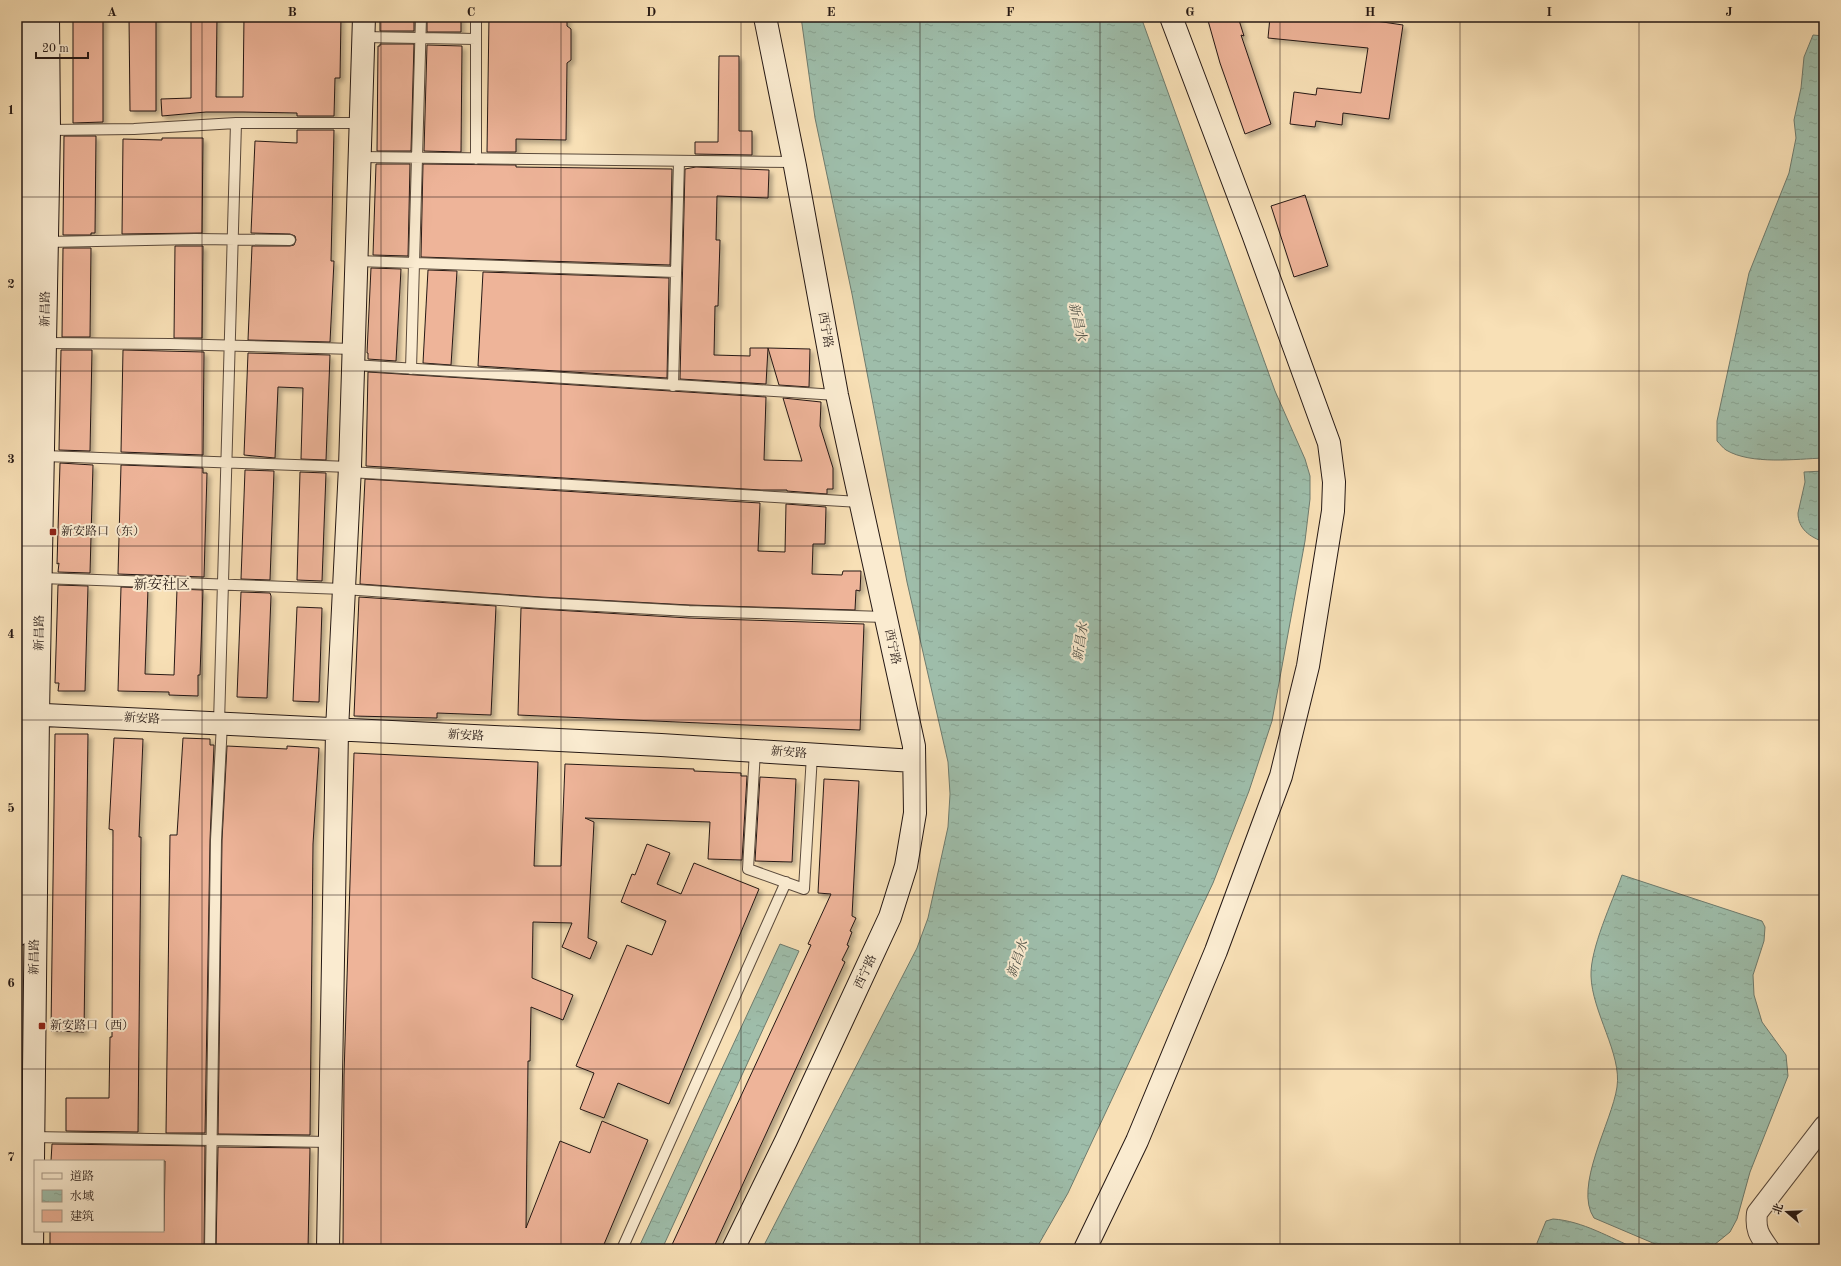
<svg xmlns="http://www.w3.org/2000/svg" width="1841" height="1266" viewBox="0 0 1841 1266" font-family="'Old Standard TT','Noto Serif SC',serif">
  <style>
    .water { fill: url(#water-ripples); stroke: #6e7b6e }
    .building { fill: #eeb499; stroke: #251814; filter: url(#shadow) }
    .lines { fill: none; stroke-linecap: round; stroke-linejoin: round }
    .lane-casing { stroke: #5a4a3c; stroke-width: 12 }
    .street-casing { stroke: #5a4a3c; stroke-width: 22 }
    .secondary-casing { stroke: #251814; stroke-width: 24 }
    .lane { stroke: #faebd0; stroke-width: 10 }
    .street { stroke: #faebd0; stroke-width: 20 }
    .secondary { stroke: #faebd0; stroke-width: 22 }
    .grid { fill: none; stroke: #251814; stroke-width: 1; stroke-opacity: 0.55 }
    .poi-dot { fill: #8f2418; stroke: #faebd0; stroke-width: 1.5 }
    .labels { text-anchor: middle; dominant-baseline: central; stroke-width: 4; stroke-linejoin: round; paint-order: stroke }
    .street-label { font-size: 12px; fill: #251814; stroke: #faebd0 }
    .poi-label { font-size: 12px; fill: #251814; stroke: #faebd0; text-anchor: start }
    .water-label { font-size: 13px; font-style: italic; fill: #4f5248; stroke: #faebd0 }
    .quarter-label { font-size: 14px; fill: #251814; stroke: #faebd0 }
    .neatline { fill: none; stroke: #251814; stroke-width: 1.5 }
    .grid-label { font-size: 13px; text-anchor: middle; font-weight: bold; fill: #251814 }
  </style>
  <defs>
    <pattern id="water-ripples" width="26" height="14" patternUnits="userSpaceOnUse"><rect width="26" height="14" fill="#9ebdaa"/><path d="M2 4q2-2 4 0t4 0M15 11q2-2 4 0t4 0" fill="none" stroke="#88a291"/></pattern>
    <filter id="shadow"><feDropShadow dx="3.5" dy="3.5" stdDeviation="2" flood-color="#0004"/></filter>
  </defs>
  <rect width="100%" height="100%" fill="#f8e0b6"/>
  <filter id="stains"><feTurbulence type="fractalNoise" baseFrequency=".005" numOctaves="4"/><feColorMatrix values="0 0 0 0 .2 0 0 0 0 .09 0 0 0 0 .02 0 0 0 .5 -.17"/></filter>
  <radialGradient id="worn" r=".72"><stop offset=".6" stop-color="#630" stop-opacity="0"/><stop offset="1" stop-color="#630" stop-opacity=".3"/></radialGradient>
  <path class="water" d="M801,17H1141L1275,391L1305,459L1310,476V499L1305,541L1272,721L1249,791L1213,883L1068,1193L1036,1249H762L917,948L928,918L948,827L950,794L948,762L907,582L852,294L815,118Z
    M1813,35L1824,36V458C1796,459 1751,465 1726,450C1723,448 1720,444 1717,441V421L1749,273L1789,173L1796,138L1794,120L1801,88L1804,57Z
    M1824,471V542C1810,537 1798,529 1798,513L1805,482L1804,472Z
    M1622,875L1762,921L1765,927L1764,941L1753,975L1754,995L1762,1022L1786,1055L1788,1076L1750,1172L1737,1219L1730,1232L1709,1249H1667L1594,1218C1573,1187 1612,1122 1617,1087C1622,1054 1592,1012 1591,976C1590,949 1612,902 1622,875Z
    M780,944L799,951L662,1249H638Z
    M1553,1219C1583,1221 1610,1238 1637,1249H1537V1243L1546,1221Z"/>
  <path class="building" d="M73,17H103V122L73,123Z
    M129,17H156V111H130Z
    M191,17H217L216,97H243L244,17H341L340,78H335L334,116H297V113L243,112H206L162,116L161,99L191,98Z
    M380,17H414V31H380Z
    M427,17H461V32H427Z
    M489,17H567V26L571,29V60L567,63L566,140L516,139V152H487Z
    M1207,17H1238L1244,36L1241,35L1271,124L1245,134L1220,63Z
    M1270,17H1349L1403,25L1389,119L1343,113L1342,125L1316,121L1315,127L1290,124L1294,92L1316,95L1317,88L1361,93L1368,48L1268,38Z
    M380,44H414L411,151H377L378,46H380Z
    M427,45L462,46L461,152L424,151Z
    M719,56H739V131H752V155L695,154V142H718Z
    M297,130H334L331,261H334L330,342L248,340L252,246H290L294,245L296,240L295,236L290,234L251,233L255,141L297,143Z
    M64,136H96L95,233H91V235H63Z
    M162,138H203L202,233L122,234L123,139L162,140Z
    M376,164H410L408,256L373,255Z
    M423,164L516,165V167L672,169L670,265L421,257Z
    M696,167L769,170L768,198L717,196L716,240H720L718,306H715L714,355L750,356V348H768L766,384L680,379L685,169Z
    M1305,195L1328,266L1294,277L1271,206Z
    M175,246H203L202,338H174Z
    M63,248H91L90,337H62Z
    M371,268L401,269L396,361L368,359V353H367Z
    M428,270L457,271L451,365L423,363Z
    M483,272L669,278L667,378L478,366Z
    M768,348L810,349L809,387L779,385Z
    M61,350H92L90,451L59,450Z
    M123,350L204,352L203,455L121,452Z
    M248,353L330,355L326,460L301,459L303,388L278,387L275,458L244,455Z
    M368,372L766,397L764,460L802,461L783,398L821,402L820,426L833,468V489H827V494L787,491V490H761L366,466Z
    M60,463L93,465L90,573L58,572L59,563L57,564Z
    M121,465L203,468V473H207L204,577L118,574Z
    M245,470L274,471L270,580L241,579Z
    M300,472L326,473L322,581L297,580Z
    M365,479L760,503L758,551L785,552L786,504L826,507L825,544H813L812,574L842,575L843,571H861L860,591L856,590L855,610L689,605L541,597L360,584Z
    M58,585L88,586L85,691H58L59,683H55Z
    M121,587L148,588L145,674L174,675L177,589L203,590L200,675H198V696L169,695V692L118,691Z
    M241,592L270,593L271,596L267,698L237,697Z
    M359,597L496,606L491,715L437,713V718L354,716Z
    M297,607L322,608L319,702L293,701Z
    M521,608L689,618L864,624L860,730L518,715Z
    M55,734H88L84,1032L51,1031Z
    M114,738L143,739L139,837H141L138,1132L66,1131V1098H109L110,1037H112L113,830L109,829Z
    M183,738L210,739V745H214L210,840L205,1133H166L170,835H177Z
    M227,746L287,749V746L319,748L313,844L310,1135L218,1134L222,840Z
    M354,753L538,762L534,866H561L565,764L694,769V771L741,773V776H747L742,860L708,859L710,822L585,818L594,822L588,938L597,942L590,959L562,947L572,923L533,922L532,978L573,995L563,1020L531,1007L530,1061H528L526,1228L560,1141L590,1153L602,1121L648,1140L602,1249H343L344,1075Z
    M760,777L796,779L792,862L755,861Z
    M824,779L859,781L852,916L856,918L850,931L852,932L847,945L849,946L842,960L845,962L713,1249H670L811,945L808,944L831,894L818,893Z
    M647,844L670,853L657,884L681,894L694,863L759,889L669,1104L618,1083L604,1118L580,1109L594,1073L576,1066L627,945L652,955L666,921L621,902L632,874L635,875Z
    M52,1144L205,1146L204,1249L50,1246V1231H164L165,1161H51Z
    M218,1147L310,1148L308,1249H216Z"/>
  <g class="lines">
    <defs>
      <path id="lane" d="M363,37L476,39
        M49,130L134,129L236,123H361
        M359,157L794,162
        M476,159V17
        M47,242L195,239L290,240
        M357,261L676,272
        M45,343L170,344L354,349
        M353,365L837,395
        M411,369L421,17
        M673,386L679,161
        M44,456L350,467
        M349,472L860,502
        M41,578L344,589L541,603L689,611L885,617
        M219,723L236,123
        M755,751L748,869L804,889L812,755
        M32,1137L330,1142
        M210,1249L216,840L222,723
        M622,1249L786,882"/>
      <path id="street" d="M1769,1249C1759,1235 1755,1230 1757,1213L1824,1126"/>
      <path id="secondary" d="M24,714L661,745L914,761
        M17,935L29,17
        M32,1249L38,714L49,130L48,17
        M328,1249L337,730L350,467L364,17
        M733,1249L786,1141L890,917L906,866L915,813L914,746L837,395L795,166L765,17
        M1085,1249L1137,1141L1216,951L1281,776L1308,666L1333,511L1334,482L1329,443L1253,234L1171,17"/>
    </defs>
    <use href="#lane" class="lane-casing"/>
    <use href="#street" class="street-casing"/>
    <use href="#secondary" class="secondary-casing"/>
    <use href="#lane" class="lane"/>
    <use href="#street" class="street"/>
    <use href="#secondary" class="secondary"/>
  </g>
  <path class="grid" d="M202,17V1249M381,17V1249M561,17V1249M741,17V1249M920,17V1249M1100,17V1249M1280,17V1249M1460,17V1249M1639,17V1249M17,197H1824M17,371H1824M17,546H1824M17,720H1824M17,895H1824M17,1069H1824"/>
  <g class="poi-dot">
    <rect x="49" y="528" width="8" height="8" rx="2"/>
    <rect x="38" y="1022" width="8" height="8" rx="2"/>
  </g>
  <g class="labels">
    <g class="street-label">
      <text transform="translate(46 309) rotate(-89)">新昌路</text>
      <text transform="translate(825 330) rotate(80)">西宁路</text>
      <text transform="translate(40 633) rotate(-89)">新昌路</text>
      <text transform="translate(892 647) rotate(78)">西宁路</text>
      <text transform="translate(142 719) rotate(3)">新安路</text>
      <text transform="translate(466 736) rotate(3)">新安路</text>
      <text transform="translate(789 753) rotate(4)">新安路</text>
      <text transform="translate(35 957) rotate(-89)">新昌路</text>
      <text transform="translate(866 972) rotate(-65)">西宁路</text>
    </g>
    <g class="poi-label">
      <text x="61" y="532">新安路口（东）</text>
      <text x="50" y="1026">新安路口（西）</text>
    </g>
    <g class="water-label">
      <text transform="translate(1077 322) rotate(77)">新昌水</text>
      <text transform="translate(1081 642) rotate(-81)">新昌水</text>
      <text transform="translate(1018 959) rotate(-71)">新昌水</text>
    </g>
    <g class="quarter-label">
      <text x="162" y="585">新安社区</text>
    </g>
  </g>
  <rect width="1841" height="1266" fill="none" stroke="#f8e0b6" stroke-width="44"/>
  <rect x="34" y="1160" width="130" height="72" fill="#faebd0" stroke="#a59785"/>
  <rect x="42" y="1173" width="20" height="6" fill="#faebd0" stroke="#a59785"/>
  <text x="70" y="1180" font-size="12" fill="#251814">道路</text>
  <rect x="42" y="1190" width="20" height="12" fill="url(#water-ripples)" stroke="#a59785"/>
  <text x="70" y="1200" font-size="12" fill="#251814">水域</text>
  <rect x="42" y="1210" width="20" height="12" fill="#eeb499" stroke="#a59785"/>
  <text x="70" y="1220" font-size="12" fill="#251814">建筑</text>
  <g transform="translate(1787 1212) rotate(289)" stroke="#faebd0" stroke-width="3" paint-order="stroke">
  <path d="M0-3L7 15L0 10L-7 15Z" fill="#251814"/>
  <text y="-6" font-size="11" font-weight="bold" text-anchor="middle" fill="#251814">北</text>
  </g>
  <path d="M36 52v6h52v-6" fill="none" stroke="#251814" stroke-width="2"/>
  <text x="42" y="52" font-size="12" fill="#251814" stroke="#faebd0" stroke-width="3" paint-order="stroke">20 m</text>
  <rect x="22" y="22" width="1797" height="1222" class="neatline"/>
  <g class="grid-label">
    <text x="112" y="16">A</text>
    <text x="292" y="16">B</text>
    <text x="471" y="16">C</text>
    <text x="651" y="16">D</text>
    <text x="831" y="16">E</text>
    <text x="1010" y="16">F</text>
    <text x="1190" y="16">G</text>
    <text x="1370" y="16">H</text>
    <text x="1549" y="16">I</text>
    <text x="1729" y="16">J</text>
    <text x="11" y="114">1</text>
    <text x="11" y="288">2</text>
    <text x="11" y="463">3</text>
    <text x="11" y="638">4</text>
    <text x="11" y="812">5</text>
    <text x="11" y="987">6</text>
    <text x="11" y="1161">7</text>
  </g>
  <rect width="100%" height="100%" filter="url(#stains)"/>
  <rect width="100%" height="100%" fill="url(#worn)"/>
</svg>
